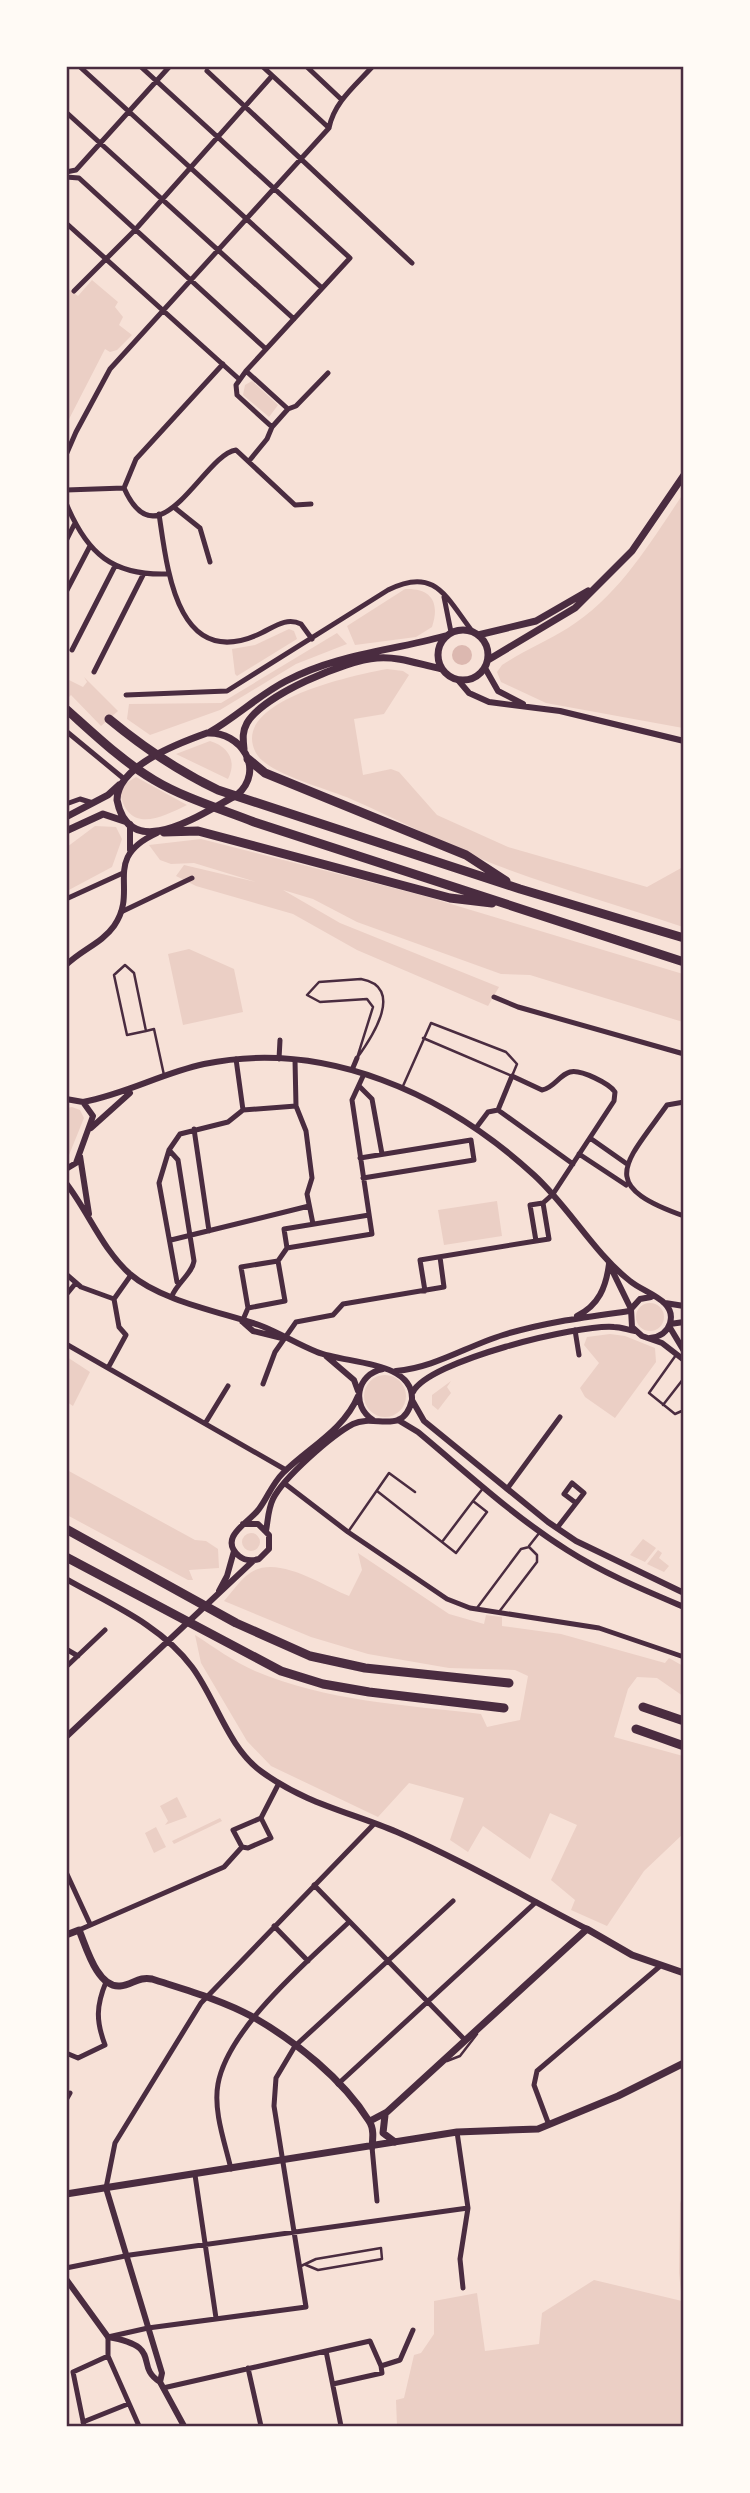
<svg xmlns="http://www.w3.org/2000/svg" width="750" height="2493" viewBox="0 0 750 2493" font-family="Overpass,sans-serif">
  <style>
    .green { fill: #ebcfc5 }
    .water { fill: #dcb8b0 }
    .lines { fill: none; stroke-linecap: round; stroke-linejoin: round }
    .service { stroke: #4a2c40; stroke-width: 2.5 }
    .minor { stroke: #4a2c40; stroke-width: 5 }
    .tertiary { stroke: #4a2c40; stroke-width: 6 }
    .secondary { stroke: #4a2c40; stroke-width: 7 }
    .trunk { stroke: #4a2c40; stroke-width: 9 }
    .neatline { fill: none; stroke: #4a2c40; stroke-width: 2.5 }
  </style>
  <rect width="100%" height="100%" fill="#f7e1d7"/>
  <path class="green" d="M92,280L118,302L115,307L123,317L119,325L132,335L117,350L110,352L105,349L67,423V288L78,296Z
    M252,381L278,405L269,417L243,395L245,385Z
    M683,494V728L546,703L501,682L497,672L502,665C523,651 547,641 568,628C619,596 650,543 683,494Z
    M405,589C432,588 440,603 432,627L416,637L355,645L347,626Z
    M289,629L294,631L297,639L237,676L235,674L232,649L255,645Z
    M337,633L347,644L296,664L220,710L150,735L127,719L129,704L221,703Z
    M387,669L403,671L409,675L384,714L354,719L363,775L391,769L399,772L437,815L508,847L647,887L683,867V927C621,906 557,888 496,865C447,846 399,820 351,799C329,789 267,774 256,753C228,701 355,675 387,669Z
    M84,677L118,711L101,726L71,695L67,699V679L83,687L87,682Z
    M210,741C229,747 237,761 228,779L176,754Z
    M136,777L187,805C162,817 129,835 120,793L123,785Z
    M95,826L116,827L122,839L112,867L67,891V847Z
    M201,839L421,895L683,974V1022L530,975L501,974L357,922L313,899L283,890L340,923L499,987L488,1006L357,950L293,914L196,886L176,876L184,865L256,882L194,863L171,864L160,860L149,845Z
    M189,949L234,969L243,1012L183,1025L168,954Z
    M72,1107L80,1110L84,1118L67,1160V1108Z
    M497,1201L502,1236L444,1245L438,1210Z
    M636 1317a14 14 0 1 1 28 0a14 14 0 1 1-28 0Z
    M610,1334L625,1336L655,1348L656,1362L615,1418L585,1397L580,1388L599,1363L584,1345L587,1337Z
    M67,1357L90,1372L73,1406L67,1402Z
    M364 1396a21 21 0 1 1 42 0a21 21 0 1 1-42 0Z
    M451,1381L447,1387L451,1393L438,1410L432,1405V1395Z
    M67,1470L195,1540L206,1541L218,1549L219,1568L189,1570L193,1580H188L67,1515Z
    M242 1542a9 9 0 1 1 18 0a9 9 0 1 1-18 0Z
    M643,1539L656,1548L645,1562L630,1555Z
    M658,1550L662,1553L659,1558L669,1566L664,1572L647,1564Z
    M358,1553L449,1614L484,1624L486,1615L502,1617V1626L561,1634L665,1663L669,1658L683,1666V1696L657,1678L637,1677L628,1689L614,1737L683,1756V1834L644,1871L607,1926L571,1910L575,1900L551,1880L577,1825L550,1813L530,1859L483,1826L468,1852L450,1840L464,1798L409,1783L378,1817L271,1766L247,1741L201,1663L195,1635C214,1647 234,1662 255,1671C325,1701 406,1705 481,1714L487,1727L520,1720L528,1676L515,1670L449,1668L368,1654L311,1637L224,1601C231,1593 238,1583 246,1576C273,1551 321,1585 349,1596L362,1570Z
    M177,1797L187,1817L165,1825L168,1821L160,1806Z
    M220,1818L222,1821L174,1844L172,1841Z
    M156,1827L166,1847L154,1853L145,1833Z
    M680,2200L684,2214L683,2426H397L396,2400L404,2398L414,2355L421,2353L434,2334V2301L477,2293L485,2351L539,2344L542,2313L594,2280L682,2301L679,2273Z"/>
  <path class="water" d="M452 655a10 10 0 1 1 20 0a10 10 0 1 1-20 0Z"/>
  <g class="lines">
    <path class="service" d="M125,965L134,973L146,1031L127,1035L114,975Z
      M361,979C405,987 373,1036 357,1058L373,1007L367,999L320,1002L307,995L319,982Z
      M146,1031L154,1029L164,1075
      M403,1086L431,1023L506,1052L517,1064L512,1076L423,1038
      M676,1355L649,1393L675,1414L684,1410
      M663,1405L684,1378
      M377,1491L442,1542
      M473,1501L487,1512L456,1553L442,1542Z
      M473,1501L484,1487
      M348,1532L389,1473L415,1492
      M529,1546L540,1532
      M477,1608L521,1549L529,1547L537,1555V1562L499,1612
      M447,2061L460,2056L477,2034
      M301,2266L316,2259L381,2248L382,2259L318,2270L306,2265"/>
    <path class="minor" d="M79,66L322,288
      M140,66L350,258L246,371L236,385L237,395L272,427L288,409L246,371
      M262,66L329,128
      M306,66L342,100
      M207,71L412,263
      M67,113L294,319
      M329,128C334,102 356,85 373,66
      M66,172L76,170L170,66
      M66,177L79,178L266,349
      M66,223L239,379
      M74,291L135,230L272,76
      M223,364L136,459L124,488C159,567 204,454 236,450L295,505L311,504
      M288,409L296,406L328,373
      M66,455L76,432L110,369L329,128
      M249,461L267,439L272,427
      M66,490L124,488
      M66,503C87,554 113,576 168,574
      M175,508L200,528L210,562
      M159,514C167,567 176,670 257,635C272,629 285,616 301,624L312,639
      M66,541L74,525
      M66,592L90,546
      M444,597L451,632
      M72,650L115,566
      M94,672L143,575
      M126,695L227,691L388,590C435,566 446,597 472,631
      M66,731L123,778
      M66,804L80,799L93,803
      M66,899L123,873
      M121,912L192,878
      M494,997L518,1007L684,1054
      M236,1059L243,1110L296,1106L295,1060
      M279,1059L280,1040
      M352,1070L357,1058
      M360,1087L372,1099L382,1154
      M684,1102L667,1105C625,1164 596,1185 684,1216
      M296,1106L306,1131L312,1178L307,1194L313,1224
      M498,1110L512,1076L542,1090C554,1088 559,1075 570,1072C581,1069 610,1084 615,1092L614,1101L553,1194L543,1203
      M476,1128L488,1112L498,1110L573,1164
      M194,1129L209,1231
      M590,1138L627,1164
      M169,1150L178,1160L194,1261C192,1274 177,1283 172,1296
      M579,1154L626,1185
      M360,1158L471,1140
      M363,1178L474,1160L471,1140
      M171,1240L309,1206
      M287,1248L372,1234L352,1100L364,1074
      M66,1274L81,1287L114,1299
      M177,1282L159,1183L169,1150L180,1134L228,1122L243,1110
      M425,1291L420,1260L536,1241L549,1239L543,1203L530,1205L536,1241
      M66,1295L75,1284
      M114,1299L131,1275
      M248,1308L285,1301L278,1261
      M242,1322L248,1308L241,1267L278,1261L287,1248L284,1229L369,1215
      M575,1330L579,1355
      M66,1344L286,1470
      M108,1368L126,1335L119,1327L114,1299
      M263,1384L275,1352L296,1322L333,1315L343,1304L444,1287L440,1257
      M206,1422L228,1386
      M284,1483L348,1532L447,1599L470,1608L599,1628L684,1657
      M507,1489L560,1417
      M557,1528L584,1493L572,1483L564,1494L576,1503
      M66,1649L78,1656
      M66,1667L105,1630
      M261,1818L271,1838L248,1848L242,1847L233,1830Z
      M261,1818L279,1783
      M66,1872L90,1924
      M314,1885L464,2039
      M274,1926L308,1961
      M79,1930L224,1867L242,1847
      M66,2053L78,2058L105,2045C96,2021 96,2006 106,1982
      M338,2084L536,1902
      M66,2100L70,2093
      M549,2125L534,2085L537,2071L659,1967
      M457,2132L468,2208L460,2259L463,2288
      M372,2147L377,2201
      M231,2169C225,2143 213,2111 218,2084C228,2028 308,1961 349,1922
      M195,2175L216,2318
      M106,2188L115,2143L201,2003L374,1824
      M66,2268L130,2255L468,2208
      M326,2351L341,2426
      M248,2368L261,2426
      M333,2384L382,2373L381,2366L400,2360L413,2330
      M163,2388L370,2341L381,2366
      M83,2422L128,2404
      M84,2426L73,2372L108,2356
      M139,2426L108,2356V2337L148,2328L306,2307L274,2106L276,2078L295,2046L453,1901"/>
    <path class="tertiary" d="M66,110V116
      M485,668L498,691L523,704
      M458,680L469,693L489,702L560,711L684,741
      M130,824V850
      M66,965C81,950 102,943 114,926C140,889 100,859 157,833
      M66,1099L83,1102L93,1116L76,1163L66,1169
      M83,1102C126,1094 162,1073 204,1064C325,1039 446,1094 534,1175C569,1207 594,1253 630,1281C644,1293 677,1300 670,1323C667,1333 659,1337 650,1338
      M91,1128L130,1093
      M80,1156L89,1214
      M66,1183C89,1213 102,1249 130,1274C161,1301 221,1312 259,1325C278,1332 297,1344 317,1352C345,1364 414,1360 412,1400C403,1437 375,1413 353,1424C332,1435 283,1478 273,1499C268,1509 268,1520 266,1531
      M609,1264L631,1309
      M651,1297L640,1299L631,1309L632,1327L642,1336L662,1343L684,1360
      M665,1303L684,1306
      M577,1316C599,1305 606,1287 609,1264
      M244,1323L253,1331L282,1338
      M670,1324L684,1322
      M669,1326L684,1351
      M326,1356L354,1380L358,1391
      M396,1371C434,1368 467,1346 503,1335C545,1322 587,1317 630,1311
      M413,1392C428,1361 578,1324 614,1327C621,1327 628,1330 635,1331
      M412,1400L424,1421L548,1522L576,1541L684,1593
      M373,1420C351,1406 356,1374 383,1369
      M398,1420L418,1432C466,1472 513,1516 567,1550C603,1573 644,1590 684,1607
      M243,1524H258L269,1535V1549L259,1559C252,1561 245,1561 239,1556C217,1537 250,1522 259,1509C268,1497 272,1484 283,1473C308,1448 344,1430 358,1396
      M66,1579C110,1604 161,1625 192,1667C216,1699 228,1748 262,1772C306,1804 350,1812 397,1832C462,1860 525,1897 587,1929
      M219,1591L227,1576L234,1551
      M66,1737L253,1561
      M106,2188L162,2373L160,2382L184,2426
      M66,2279L108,2337C165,2347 133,2365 160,2382"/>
    <path class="secondary" d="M438 655a25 25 0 1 1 50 0a25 25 0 1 1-50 0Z
      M478,635L536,621L588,591
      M488,660L575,608L632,551L684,475
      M210,732C236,717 259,695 286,681C337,654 391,651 445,636
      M207,733C241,731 266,770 237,795C205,811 130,866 117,800C117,766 179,743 207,733Z
      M244,749C243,739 242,732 247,723C263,695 346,660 377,658C399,656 421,665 442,669
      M66,817L108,795L119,785
      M66,831L103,814L127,822
      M66,1935L79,1930C86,1946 97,1988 120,1986C132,1985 139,1976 152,1979C186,1990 222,2000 253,2017C295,2041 343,2079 369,2121C374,2128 373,2138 372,2147
      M385,2115L383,2133L395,2142
      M370,2121L387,2112L587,1929L632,1955L684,1973
      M66,2194L457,2132L538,2129L618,2096L684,2063"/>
    <path class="trunk" d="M66,709C94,734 122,761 154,780C184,798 221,809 254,822L684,962
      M109,719C144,748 178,771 218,790L520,889L684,938
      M248,759L265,773L466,855L506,881
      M164,832L198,831L450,898L492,903
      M66,1529L236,1623L310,1656L365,1668L509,1683
      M66,1557L281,1671L323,1684L369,1692L504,1708
      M643,1707L684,1721
      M636,1729L684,1746"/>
  </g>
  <rect width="750" height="2493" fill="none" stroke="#fffaf5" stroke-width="136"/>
  <rect x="68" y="68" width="614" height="2357" class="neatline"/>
</svg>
